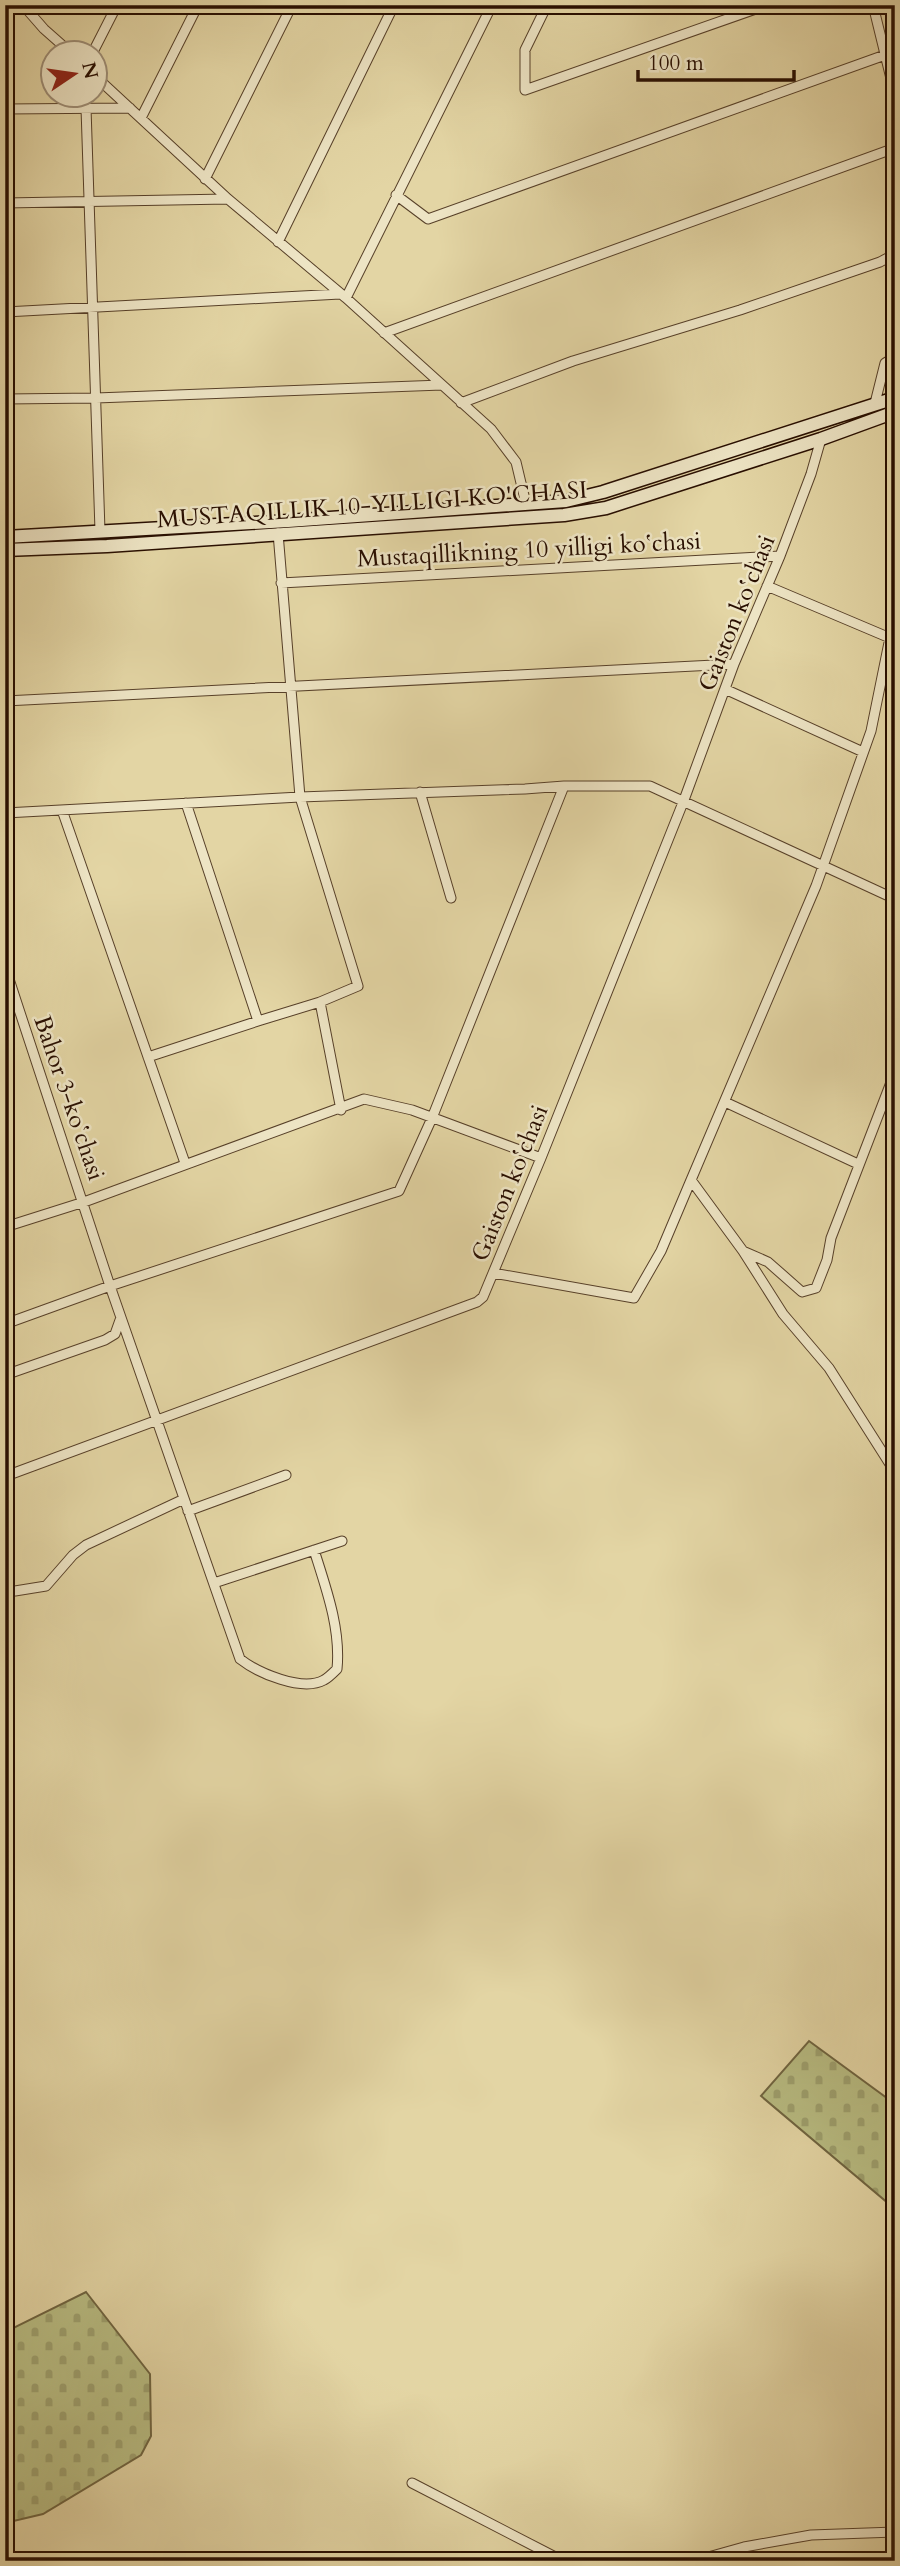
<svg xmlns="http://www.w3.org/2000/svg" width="900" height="2566" viewBox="0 0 900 2566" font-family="Cardo,serif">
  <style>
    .cemetery { fill: url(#cemetery-stones); stroke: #706541; stroke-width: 2 }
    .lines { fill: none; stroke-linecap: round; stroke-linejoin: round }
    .minor-casing { stroke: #574029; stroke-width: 11 }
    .secondary-casing { stroke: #280e00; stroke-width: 15 }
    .minor { stroke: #ede4c4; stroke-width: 9 }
    .secondary { stroke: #ede4c4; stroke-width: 12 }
    .labels { text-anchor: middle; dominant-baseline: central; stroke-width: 5; stroke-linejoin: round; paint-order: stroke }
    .street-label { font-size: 24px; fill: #280e00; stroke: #ede4c4 }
  </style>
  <defs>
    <pattern id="cemetery-stones" width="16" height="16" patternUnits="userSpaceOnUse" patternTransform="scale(1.75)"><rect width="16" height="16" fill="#b8bc82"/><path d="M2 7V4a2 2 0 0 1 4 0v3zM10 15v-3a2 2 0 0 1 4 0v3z" fill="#9ea06e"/></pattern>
  </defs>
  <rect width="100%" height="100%" fill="#e3d5a4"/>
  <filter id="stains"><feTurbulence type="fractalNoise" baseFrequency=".00286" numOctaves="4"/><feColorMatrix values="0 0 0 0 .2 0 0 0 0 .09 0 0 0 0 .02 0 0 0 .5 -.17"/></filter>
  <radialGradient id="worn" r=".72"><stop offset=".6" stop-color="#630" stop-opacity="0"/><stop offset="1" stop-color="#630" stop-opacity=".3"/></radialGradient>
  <path class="cemetery" d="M809,2041L895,2104V2209L761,2096Z
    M86,2292L150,2374L151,2436L141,2455L43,2514L5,2523V2332Z"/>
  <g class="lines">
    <defs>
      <path id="minor" d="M23,5L44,29L70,52
        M547,5L525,50V90L767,5
        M873,5L895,95
        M93,52L117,5
        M94,75L228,199L346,298L491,429L516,462L526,504
        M86,108L100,531
        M5,109L130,108
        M141,118L198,5
        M205,179L292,5
        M396,195L428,219L885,55
        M5,203L228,199
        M278,242L394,5
        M346,298L492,5
        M5,312L340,294
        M384,333L895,148
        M5,399L96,398L442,385
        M461,403L573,361L740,310L880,262L895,254
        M875,403L885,363L895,357
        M278,533L300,797L525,789L564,786H650L895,899
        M281,583L780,556
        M767,586L890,638
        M895,613L871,731L816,886L691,1180L743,1251L783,1314L829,1368L895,1472
        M727,690L863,752
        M5,701L734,664
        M420,792L451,898
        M62,810L185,1163
        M5,813L300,797L358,986L320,1002
        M5,967L110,1286L240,1659C258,1673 302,1692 324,1680C328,1678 333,1673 337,1669C341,1629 326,1588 314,1550
        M258,1021L320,1002L341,1110
        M148,1057L258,1021L186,803
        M725,1102L858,1164
        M5,1227L84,1202L364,1099L412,1110L541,1158
        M743,1251L768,1262L802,1292L816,1288L827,1260L831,1238L895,1072
        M493,1273L634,1298L661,1251L691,1180
        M5,1324L110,1286L399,1191L432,1118L564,786
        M5,1375L105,1340L115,1334L120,1320
        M6,1476L477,1302L483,1297L541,1158L684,800L734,664L780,556L811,474L821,439
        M188,1511L286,1475
        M214,1583L342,1541
        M15,1591L46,1586L73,1555L86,1545L184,1499
        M412,2483L563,2561
        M694,2561L744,2547L811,2535L895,2532"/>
      <path id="secondary" d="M5,537L288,521L566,501L603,492L895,398
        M5,550L107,546L564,515L606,508L821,439L895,412"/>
    </defs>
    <use href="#minor" class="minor-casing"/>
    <use href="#secondary" class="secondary-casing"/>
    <use href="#minor" class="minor"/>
    <use href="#secondary" class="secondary"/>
  </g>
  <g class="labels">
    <g class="street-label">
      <text transform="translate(372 505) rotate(-4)">MUSTAQILLIK 10-YILLIGI KO'CHASI</text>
      <text transform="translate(529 550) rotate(-3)">Mustaqillikning 10 yilligi koʻchasi</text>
      <text transform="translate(737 613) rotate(-68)">Gaiston koʻchasi</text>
      <text transform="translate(69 1098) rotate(71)">Bahor 3-koʻchasi</text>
      <text transform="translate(510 1183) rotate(-68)">Gaiston koʻchasi</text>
    </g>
  </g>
  <rect width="900" height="2566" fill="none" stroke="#e3d5a4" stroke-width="28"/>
  <rect x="7" y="7" width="886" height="2552" fill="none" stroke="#280e00" stroke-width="3.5"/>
  <rect x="14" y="14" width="872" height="2538" fill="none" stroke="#280e00" stroke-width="2"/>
  <g transform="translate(74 74) rotate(77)"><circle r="33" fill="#ede4c4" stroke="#9e8e76" stroke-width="2"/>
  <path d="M0-5L12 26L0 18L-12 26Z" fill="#8f2418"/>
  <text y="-10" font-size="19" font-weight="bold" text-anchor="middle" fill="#280e00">N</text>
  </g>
  <path d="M638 70v10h156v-10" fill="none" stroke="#280e00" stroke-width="3.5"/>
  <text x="648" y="70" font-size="21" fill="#280e00" stroke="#ede4c4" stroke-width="5" paint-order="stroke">100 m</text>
  <rect width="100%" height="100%" filter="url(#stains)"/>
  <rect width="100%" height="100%" fill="url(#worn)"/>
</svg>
